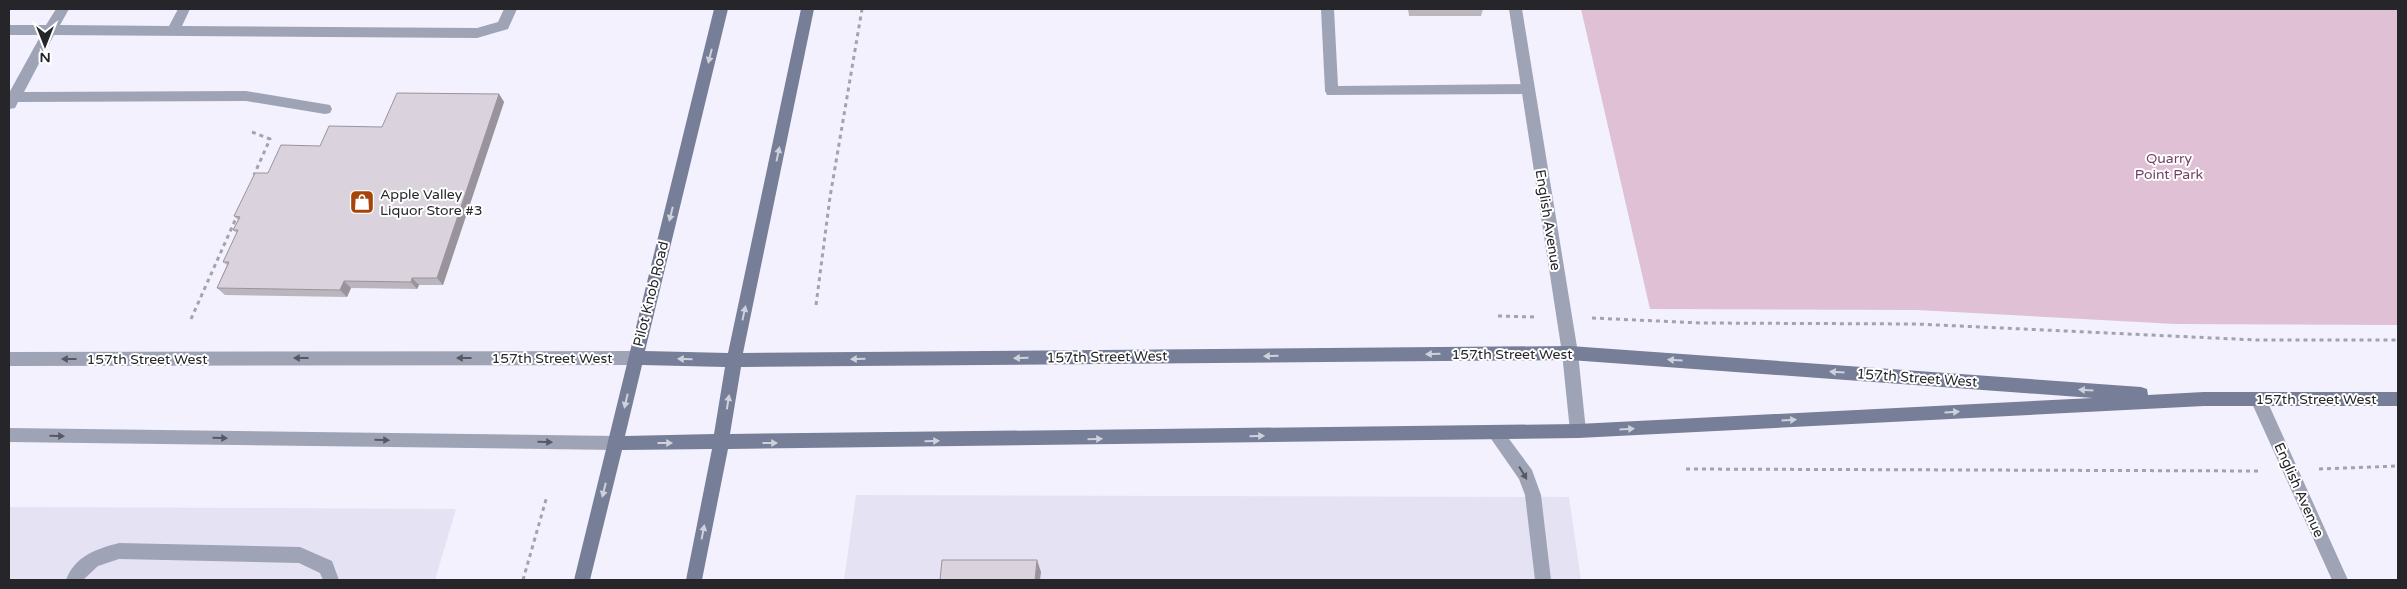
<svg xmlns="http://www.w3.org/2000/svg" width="2407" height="589" viewBox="0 0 2407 589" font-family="'Varela Round',sans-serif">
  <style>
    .built { fill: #e5e2f4 }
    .green { fill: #dfc0d5 }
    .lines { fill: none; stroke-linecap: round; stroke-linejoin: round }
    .path { stroke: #a4a3ac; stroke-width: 3; stroke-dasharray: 4 4; stroke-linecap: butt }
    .lane { fill: #9ea4b6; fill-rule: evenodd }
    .street { fill: #9ea4b6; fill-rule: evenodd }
    .secondary { fill: #767e98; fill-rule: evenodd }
    .wall { fill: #bbb5be }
    .shaded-wall { fill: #99949b }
    .building { fill: #dad3dd; stroke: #99949b }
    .oneway { fill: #cfd2db }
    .oneway2 { fill: #565862 }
    .labels { text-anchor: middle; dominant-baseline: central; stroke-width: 4; stroke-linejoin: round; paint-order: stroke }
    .park-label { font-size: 14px; fill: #743f66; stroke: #fff }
    .poi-label { font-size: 14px; fill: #26262a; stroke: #fff; text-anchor: start }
    .street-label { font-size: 14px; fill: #26262a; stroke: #fff }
  </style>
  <rect width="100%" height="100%" fill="#f3f1fd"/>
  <path class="built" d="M856,495L1569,497L1581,580H844Z
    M9,507L456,509L435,580H9Z"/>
  <path class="green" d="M1581,9H2398V325L2175,324L1917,310L1650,309Z"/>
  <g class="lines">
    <path class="path" d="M252,132L270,139L254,175
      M816,305L830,197L862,9
      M1498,316L1536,317
      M1592,318L1701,323L1917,324L2256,340H2398
      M191,319L237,216
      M1686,469L2260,471
      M2319,469L2398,466
      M523,580L547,496"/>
    <path class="lane" d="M56,9H69L60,25L169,26L178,9H190L182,26L477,28L498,22L504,9H517L508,29L477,38L54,35L24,92L246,91L330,105L332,109L330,113L325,114L246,101L18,102L15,108L9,109V93L41,35H9V25H46Z
      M1321,9H1334L1338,86L1528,84L1533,85L1535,89L1533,93L1528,94L1327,95L1325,91Z
      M1495,426L1501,428L1532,470L1541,495L1551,580H1535L1525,495L1519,479L1487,433L1489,428Z
      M119,543L300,547L332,561L339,580H323L320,573L299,563L119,559L98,566L83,580H66C75,556 96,549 119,543Z"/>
    <path class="street" d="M1509,9H1522L1578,353L1586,431L1584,436L1578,438L1572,436L1570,431L1562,353Z
      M635,351L640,353L643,358L640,363L635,365L9,366V352Z
      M2258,392L2264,394L2348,580H2332L2250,399L2252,394Z
      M9,428L616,436L622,438L624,443L622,448L616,450L9,442Z"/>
    <path class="secondary" d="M714,9H728L645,351L728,353L801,9H814L743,353L1570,346L2141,387L2147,389L2148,395L2204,392H2398V406H2204L1578,438L728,449L702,580H686L712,449L622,450L590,580H574ZM1570,360L2093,398L1578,424L730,434L741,367ZM642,365L725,367L714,434L625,436Z"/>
  </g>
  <path class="wall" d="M1408,9H1483L1481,16H1409Z
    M499,94L504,102L443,285H419L417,289L351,288L347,297L225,295L217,288L227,265L223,262L237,233L233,230L238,220L234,216L268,173L320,146L382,127Z"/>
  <path class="shaded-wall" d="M499,94L504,102L443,285L437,278Z
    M412,278L419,285L417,289L411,282Z
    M344,281L351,288L347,297L340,290Z
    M1037,560L1041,572L1040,580H1035Z"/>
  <path class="building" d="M397,93L499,94L437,278H412L411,282L344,281L340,290L217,288L229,262H223L238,230H233L240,217L234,216L255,173H268L281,145L320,146L329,126L382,127Z
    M942,560H1037L1035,580H940Z"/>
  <defs><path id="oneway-solid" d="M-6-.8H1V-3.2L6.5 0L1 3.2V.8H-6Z" transform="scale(1.25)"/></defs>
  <g class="oneway">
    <use href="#oneway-solid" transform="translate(710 56) rotate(104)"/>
    <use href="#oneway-solid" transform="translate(778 154) rotate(-78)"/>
    <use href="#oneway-solid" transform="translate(671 214) rotate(104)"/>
    <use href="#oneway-solid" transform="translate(744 313) rotate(-78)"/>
    <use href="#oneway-solid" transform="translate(1433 354) rotate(179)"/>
    <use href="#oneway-solid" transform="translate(1271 356) rotate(179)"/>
    <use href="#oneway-solid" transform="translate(1021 358) rotate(179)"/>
    <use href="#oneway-solid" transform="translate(685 359) rotate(-179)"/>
    <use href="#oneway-solid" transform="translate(858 359) rotate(179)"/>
    <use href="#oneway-solid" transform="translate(1675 360) rotate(-176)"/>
    <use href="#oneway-solid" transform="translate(1837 372) rotate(-176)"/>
    <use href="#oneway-solid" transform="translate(2086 390) rotate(-176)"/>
    <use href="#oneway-solid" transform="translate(626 401) rotate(103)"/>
    <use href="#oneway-solid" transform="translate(728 402) rotate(-81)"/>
    <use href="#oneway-solid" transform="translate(1952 412) rotate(-3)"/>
    <use href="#oneway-solid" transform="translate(1789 420) rotate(-3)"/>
    <use href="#oneway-solid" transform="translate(1627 429) rotate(-3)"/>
    <use href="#oneway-solid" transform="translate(1257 436) rotate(-1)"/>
    <use href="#oneway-solid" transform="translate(1095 439) rotate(-1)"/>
    <use href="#oneway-solid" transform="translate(932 441) rotate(-1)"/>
    <use href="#oneway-solid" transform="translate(665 443)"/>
    <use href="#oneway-solid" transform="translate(770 443)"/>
    <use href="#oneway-solid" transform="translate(604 490) rotate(104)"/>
    <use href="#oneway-solid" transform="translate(703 532) rotate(-79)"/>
  </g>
  <g class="oneway2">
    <use href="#oneway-solid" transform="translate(301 358) rotate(180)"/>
    <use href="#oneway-solid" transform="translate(464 358) rotate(180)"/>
    <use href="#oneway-solid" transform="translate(69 359) rotate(180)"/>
    <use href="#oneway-solid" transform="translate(57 436) rotate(1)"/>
    <use href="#oneway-solid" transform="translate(220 438) rotate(1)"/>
    <use href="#oneway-solid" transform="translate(382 440) rotate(1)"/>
    <use href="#oneway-solid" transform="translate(545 442) rotate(1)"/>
    <use href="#oneway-solid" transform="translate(1523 473) rotate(59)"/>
  </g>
  <defs>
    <symbol id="shop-square" viewBox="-11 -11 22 22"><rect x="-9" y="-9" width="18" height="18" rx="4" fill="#a74508" stroke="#fff"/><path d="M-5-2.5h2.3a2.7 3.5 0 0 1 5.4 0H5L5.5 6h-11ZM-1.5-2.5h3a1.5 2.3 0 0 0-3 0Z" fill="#fff"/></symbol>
  </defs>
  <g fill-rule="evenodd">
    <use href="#shop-square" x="348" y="188" width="28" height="28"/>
  </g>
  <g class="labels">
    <g class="park-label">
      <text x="2169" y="158">Quarry<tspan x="2169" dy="16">Point Park</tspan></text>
    </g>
    <g class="poi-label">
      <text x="380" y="194">Apple Valley<tspan x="380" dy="16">Liquor Store #3</tspan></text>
    </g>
    <g class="street-label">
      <text transform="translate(1548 220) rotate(81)">English Avenue</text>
      <text transform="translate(651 294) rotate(-76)">Pilot Knob Road</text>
      <text x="1512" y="354">157th Street West</text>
      <text transform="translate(1107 357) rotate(-1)">157th Street West</text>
      <text x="552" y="358">157th Street West</text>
      <text x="147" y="359">157th Street West</text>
      <text transform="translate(1917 378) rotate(4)">157th Street West</text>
      <text x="2316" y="399">157th Street West</text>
      <text transform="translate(2299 490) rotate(66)">English Avenue</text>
    </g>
  </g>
  <rect width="2407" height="589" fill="none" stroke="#26262a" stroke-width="20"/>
  <g transform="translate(45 45) rotate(180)" stroke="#ffffff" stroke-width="4" paint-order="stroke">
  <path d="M0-4L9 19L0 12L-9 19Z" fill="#26262a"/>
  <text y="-8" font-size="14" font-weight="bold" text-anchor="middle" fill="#26262a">N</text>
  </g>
</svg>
